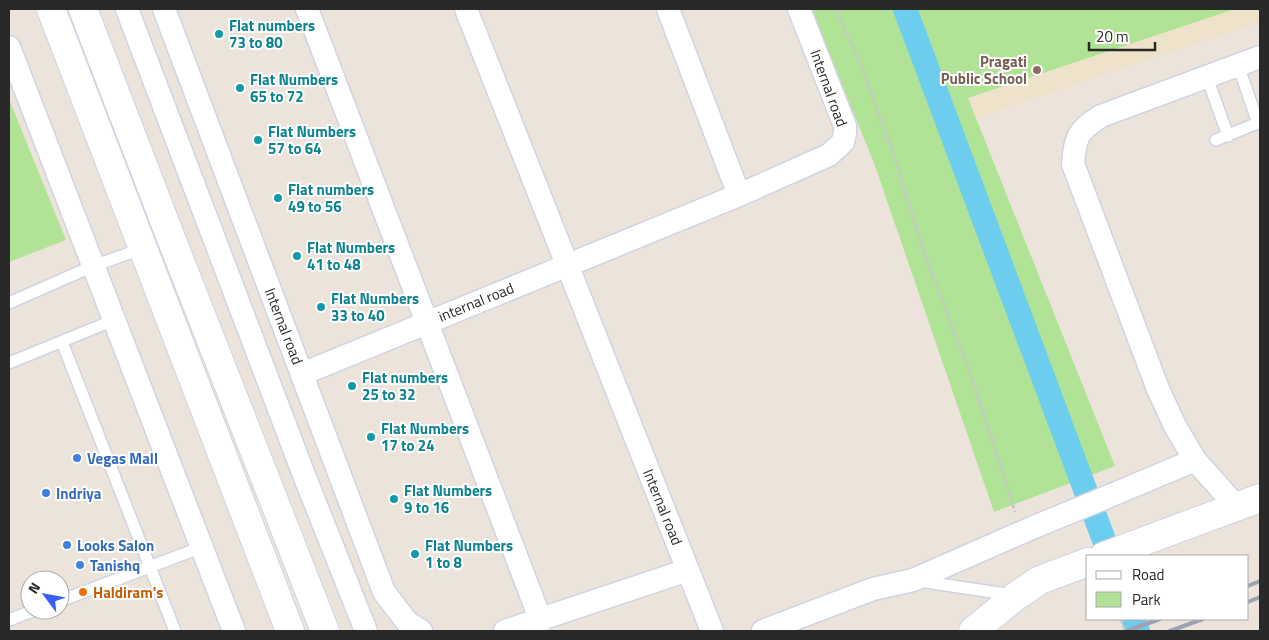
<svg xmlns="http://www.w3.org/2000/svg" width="1269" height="640" viewBox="0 0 1269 640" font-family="'Titillium Web',sans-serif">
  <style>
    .education { fill: #eee2ca }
    .green { fill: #b1e396 }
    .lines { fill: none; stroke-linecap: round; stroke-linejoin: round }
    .canal { stroke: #6ccdef; stroke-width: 24 }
    .service-casing { stroke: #d0d4e2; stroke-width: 14 }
    .minor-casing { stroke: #d0d4e2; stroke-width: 25 }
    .tertiary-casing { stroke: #d0d4e2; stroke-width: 30 }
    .path { stroke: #c7c7c7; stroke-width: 3; stroke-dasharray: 4 2.5; stroke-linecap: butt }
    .service { stroke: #fff; stroke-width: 11 }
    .minor { stroke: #fff; stroke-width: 22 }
    .tertiary { stroke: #fff; stroke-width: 28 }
    .rail { stroke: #9ea1b4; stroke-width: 4 }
    .minor-bridge-casing { stroke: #d0d4e2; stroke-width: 25; stroke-linecap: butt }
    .minor-bridge { stroke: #fff; stroke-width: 22 }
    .culture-dot { fill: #0f9aa8; stroke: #fff; stroke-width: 2 }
    .education-dot { fill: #8d6e63; stroke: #fff; stroke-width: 2 }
    .shop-dot { fill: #3f7fe0; stroke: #fff; stroke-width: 2 }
    .food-dot { fill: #e8710a; stroke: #fff; stroke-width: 2 }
    .labels { text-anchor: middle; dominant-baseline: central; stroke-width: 4; stroke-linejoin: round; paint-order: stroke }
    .culture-label { font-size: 15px; font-weight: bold; fill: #0d838f; stroke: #fff; text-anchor: start }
    .education-label { font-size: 15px; font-weight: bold; fill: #785e54; stroke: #fff; text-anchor: end }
    .street-label { font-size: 15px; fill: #292929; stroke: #fff }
    .shop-label { font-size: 15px; font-weight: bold; fill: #366cbe; stroke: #fff; text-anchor: start }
    .food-label { font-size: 15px; font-weight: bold; fill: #c56008; stroke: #fff; text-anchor: start }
  </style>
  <rect width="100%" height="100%" fill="#ece4db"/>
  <path class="education" d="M931,9H1260V22L976,118Z"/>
  <path class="green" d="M811,9H1235L968,98L1115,466L994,512L874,163Z
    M9,99L66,240L9,262Z"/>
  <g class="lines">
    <path class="canal" d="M905,9L1110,556
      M1133,619L1138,631"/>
    <defs>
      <path id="service" d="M1238,65L1258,123
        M1207,77L1228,136
        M1216,140L1260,122
        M9,303L93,266L144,248
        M62,342L175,631
        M9,363L114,320
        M919,581L1012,595
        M60,601L202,547
        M9,620L35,610"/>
      <path id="minor" d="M127,9L304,475L366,631
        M164,9L384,592L407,622L421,631
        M307,9L541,621
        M466,9L712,631
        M668,9L739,195
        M9,47L234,631
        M302,374L739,195L829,155L843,142L845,133V126L799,9
        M1100,500L1195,460
        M1237,507L1195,460L1175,426L1158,389L1073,164C1075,136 1078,131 1101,116L1260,57
        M505,631L688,570
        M763,631L873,589L913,580L1034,527"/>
      <path id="tertiary" d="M51,9L290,631
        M83,9L171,238L325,631
        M1104,556L1260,498
        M973,631L1016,596L1040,580L1088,562"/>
    </defs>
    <use href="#service" class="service-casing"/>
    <use href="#minor" class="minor-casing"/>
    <use href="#tertiary" class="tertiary-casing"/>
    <path class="path" d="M836,9L861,65L892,150L925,255L975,387L1015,512
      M1121,619L1125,631"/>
    <use href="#service" class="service"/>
    <use href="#minor" class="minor"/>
    <use href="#tertiary" class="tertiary"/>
    <path class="rail" d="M1248,586L1260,581
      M1248,602L1260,597
      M1127,631L1160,619
      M1170,631L1203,619"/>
    <defs>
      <path id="minor-bridge" d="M1034,527L1100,500"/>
    </defs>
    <use href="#minor-bridge" class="minor-bridge-casing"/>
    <use href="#minor-bridge" class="minor-bridge"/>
  </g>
  <g class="culture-dot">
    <circle cx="219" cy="34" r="5"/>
    <circle cx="240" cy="88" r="5"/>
    <circle cx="258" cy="140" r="5"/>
    <circle cx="278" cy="198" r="5"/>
    <circle cx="297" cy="256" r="5"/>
    <circle cx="321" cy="307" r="5"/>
    <circle cx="352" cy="386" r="5"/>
    <circle cx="371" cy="437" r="5"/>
    <circle cx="394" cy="499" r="5"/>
    <circle cx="415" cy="554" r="5"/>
  </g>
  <circle class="education-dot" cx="1037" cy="70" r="5"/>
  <g class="shop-dot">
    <circle cx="77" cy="458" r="5"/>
    <circle cx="46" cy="493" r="5"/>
    <circle cx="67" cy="545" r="5"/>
    <circle cx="80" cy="565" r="5"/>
  </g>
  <circle class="food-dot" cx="83" cy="592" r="5"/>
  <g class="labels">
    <g class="culture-label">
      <text x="229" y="25">Flat numbers<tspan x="229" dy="17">73 to 80</tspan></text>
      <text x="250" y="79">Flat Numbers<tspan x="250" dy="17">65 to 72</tspan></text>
      <text x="268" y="131">Flat Numbers<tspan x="268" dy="17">57 to 64</tspan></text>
      <text x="288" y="189">Flat numbers<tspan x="288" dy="17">49 to 56</tspan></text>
      <text x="307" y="247">Flat Numbers<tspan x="307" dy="17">41 to 48</tspan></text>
      <text x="331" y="298">Flat Numbers<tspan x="331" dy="17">33 to 40</tspan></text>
      <text x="362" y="377">Flat numbers<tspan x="362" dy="17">25 to 32</tspan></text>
      <text x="381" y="428">Flat Numbers<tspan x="381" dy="17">17 to 24</tspan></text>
      <text x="404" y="490">Flat Numbers<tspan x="404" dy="17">9 to 16</tspan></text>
      <text x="425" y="545">Flat Numbers<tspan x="425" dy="17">1 to 8</tspan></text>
    </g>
    <g class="education-label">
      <text x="1027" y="61">Pragati<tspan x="1027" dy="17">Public School</tspan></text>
    </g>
    <g class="street-label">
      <text transform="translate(829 88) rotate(70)">Internal road</text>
      <text transform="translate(476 302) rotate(-22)">internal road</text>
      <text transform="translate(284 326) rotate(69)">Internal road</text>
      <text transform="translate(663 507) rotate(68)">Internal road</text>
    </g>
    <g class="shop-label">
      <text x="87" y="458">Vegas Mall</text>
      <text x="56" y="493">Indriya</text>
      <text x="77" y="545">Looks Salon</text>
      <text x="90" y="565">Tanishq</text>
    </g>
    <g class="food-label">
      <text x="93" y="592">Haldiram's</text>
    </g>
  </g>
  <rect width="1269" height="640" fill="none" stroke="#292929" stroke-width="20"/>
  <rect x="1086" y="555" width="162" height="65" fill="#ffffff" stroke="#a9a9a9"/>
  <rect x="1096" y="571" width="25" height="8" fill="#ffffff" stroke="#a9a9a9"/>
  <text x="1132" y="580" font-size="15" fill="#292929">Road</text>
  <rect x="1096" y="592" width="25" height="15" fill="#b1e396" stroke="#a9a9a9"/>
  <text x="1132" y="605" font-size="15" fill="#292929">Park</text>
  <g transform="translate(45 595) rotate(302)"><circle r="24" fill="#ffffff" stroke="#a9a9a9"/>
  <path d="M0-4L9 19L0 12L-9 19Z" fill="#385efb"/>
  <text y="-8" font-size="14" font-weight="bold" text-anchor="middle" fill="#292929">N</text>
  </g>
  <path d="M1089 42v8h66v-8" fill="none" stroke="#292929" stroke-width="2.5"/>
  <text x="1096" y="42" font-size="15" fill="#292929" stroke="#ffffff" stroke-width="4" paint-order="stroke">20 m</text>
</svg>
